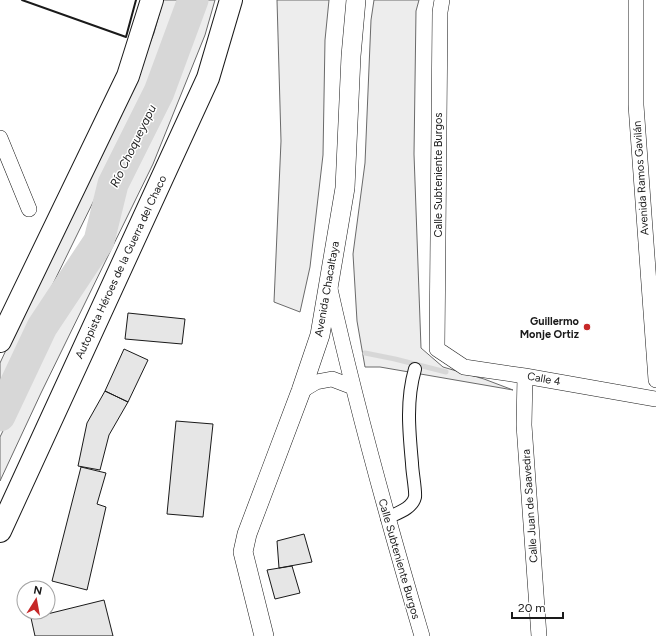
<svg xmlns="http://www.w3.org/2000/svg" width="656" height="636" viewBox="0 0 656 636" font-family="Figtree,sans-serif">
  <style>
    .built { fill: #ededed; stroke: #6a6a6a }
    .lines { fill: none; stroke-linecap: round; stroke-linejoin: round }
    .stream { stroke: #d7d7d7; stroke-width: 5 }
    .river { stroke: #d7d7d7; stroke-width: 31 }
    .building { fill: #e6e6e6; stroke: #1a1a1a }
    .pedestrian-casing { stroke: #1a1a1a; stroke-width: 14 }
    .minor-casing { stroke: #1a1a1a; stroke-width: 16 }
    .tertiary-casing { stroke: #1a1a1a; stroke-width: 20 }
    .motorway-casing { stroke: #1a1a1a; stroke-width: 24 }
    .pedestrian { stroke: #fff; stroke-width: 12 }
    .minor { stroke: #fff; stroke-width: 15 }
    .tertiary { stroke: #fff; stroke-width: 19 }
    .motorway { stroke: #fff; stroke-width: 22 }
    .wall { stroke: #1a1a1a; stroke-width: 2 }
    .poi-dot { fill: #c62828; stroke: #fff; stroke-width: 1.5 }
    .labels { text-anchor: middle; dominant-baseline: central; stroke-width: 3; stroke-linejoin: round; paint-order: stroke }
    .street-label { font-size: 11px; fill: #1a1a1a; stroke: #fff }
    .poi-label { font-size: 11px; font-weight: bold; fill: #1a1a1a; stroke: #fff; text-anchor: end }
    .water-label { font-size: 12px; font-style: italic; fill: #1a1a1a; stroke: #fff }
  </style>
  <rect width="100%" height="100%" fill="#fff"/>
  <path class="built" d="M163,0H179L167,38L148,90L0,392V363L45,266L123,111L154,33Z
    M202,0H215L205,35L153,164L41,393L0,481V437L170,87Z
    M277,0H329L325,40L323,155L310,267L300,312L274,302L281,141Z
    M374,0H419L416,11L414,154L421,348L443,367L484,379L513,390L380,367H365L357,321L353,254L365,163L371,20Z"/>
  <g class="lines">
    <path class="stream" d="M365,353L395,359L446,372"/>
    <path class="river" d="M0,416L42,327L99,241L113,184L159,92L193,0"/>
  </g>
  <path class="building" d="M128,313L185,319L182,344L125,339Z
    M124,349L148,360L128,402L105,391Z
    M105,391L128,402L109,435L100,470L78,466L87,423Z
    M176,421L213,424L203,517L167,514Z
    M81,467L106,473L97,504L106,507L87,590L52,581Z
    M304,534L312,562L279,568L277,541Z
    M292,566L300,593L275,599L267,570Z
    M104,600L113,636H35L31,618Z"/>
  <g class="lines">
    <defs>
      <path id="pedestrian" d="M387,518C397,513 412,509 415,497C416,491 412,471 412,463C409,431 406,400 415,369"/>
      <path id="minor" d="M442,0L440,12L437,349L464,367L525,376L656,399
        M636,0V105L656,380
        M0,138L29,209
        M330,289C356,406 388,521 422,636
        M525,376L524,425L539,636
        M301,391L316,382L332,379L353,387"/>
      <path id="tertiary" d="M264,636L243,552L247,534L301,391L320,335L345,188L351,56L356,0"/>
      <path id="motorway" d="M0,341L128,76L152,0
        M0,531L208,78L231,0"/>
    </defs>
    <use href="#pedestrian" class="pedestrian-casing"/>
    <use href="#minor" class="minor-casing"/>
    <use href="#tertiary" class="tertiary-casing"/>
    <use href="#motorway" class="motorway-casing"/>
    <use href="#pedestrian" class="pedestrian"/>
    <use href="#minor" class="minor"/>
    <use href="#tertiary" class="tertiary"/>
    <use href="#motorway" class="motorway"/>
    <path class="wall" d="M22,0L126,37L136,0"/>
  </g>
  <circle class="poi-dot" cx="587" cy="327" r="4"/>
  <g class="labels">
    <g class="street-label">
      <text transform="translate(438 175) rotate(-90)">Calle Subteniente Burgos</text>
      <text transform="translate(641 178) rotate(-94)">Avenida Ramos Gavilán</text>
      <text transform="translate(121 267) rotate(-65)">Autopista Héroes de la Guerra del Chaco</text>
      <text transform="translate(327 289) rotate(-80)">Avenida Chacaltaya</text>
      <text transform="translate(544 379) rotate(10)">Calle 4</text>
      <text transform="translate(530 506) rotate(-94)">Calle Juan de Saavedra</text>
      <text transform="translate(399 559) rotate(74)">Calle Subteniente Burgos</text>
    </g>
    <g class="poi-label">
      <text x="579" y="321">Guillermo<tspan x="579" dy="13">Monje Ortiz</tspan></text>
    </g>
    <g class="water-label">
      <text transform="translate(133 146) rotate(-64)">Río Choqueyapu</text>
    </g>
  </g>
  <g transform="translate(36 600) rotate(11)"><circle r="19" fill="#ffffff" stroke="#a3a3a3"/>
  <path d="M0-3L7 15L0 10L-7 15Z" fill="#c62828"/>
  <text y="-6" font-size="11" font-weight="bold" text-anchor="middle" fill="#1a1a1a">N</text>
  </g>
  <path d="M512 612v6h51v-6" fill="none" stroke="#1a1a1a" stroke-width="2"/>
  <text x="518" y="612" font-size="12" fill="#1a1a1a" stroke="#ffffff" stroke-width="3" paint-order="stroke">20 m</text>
</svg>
